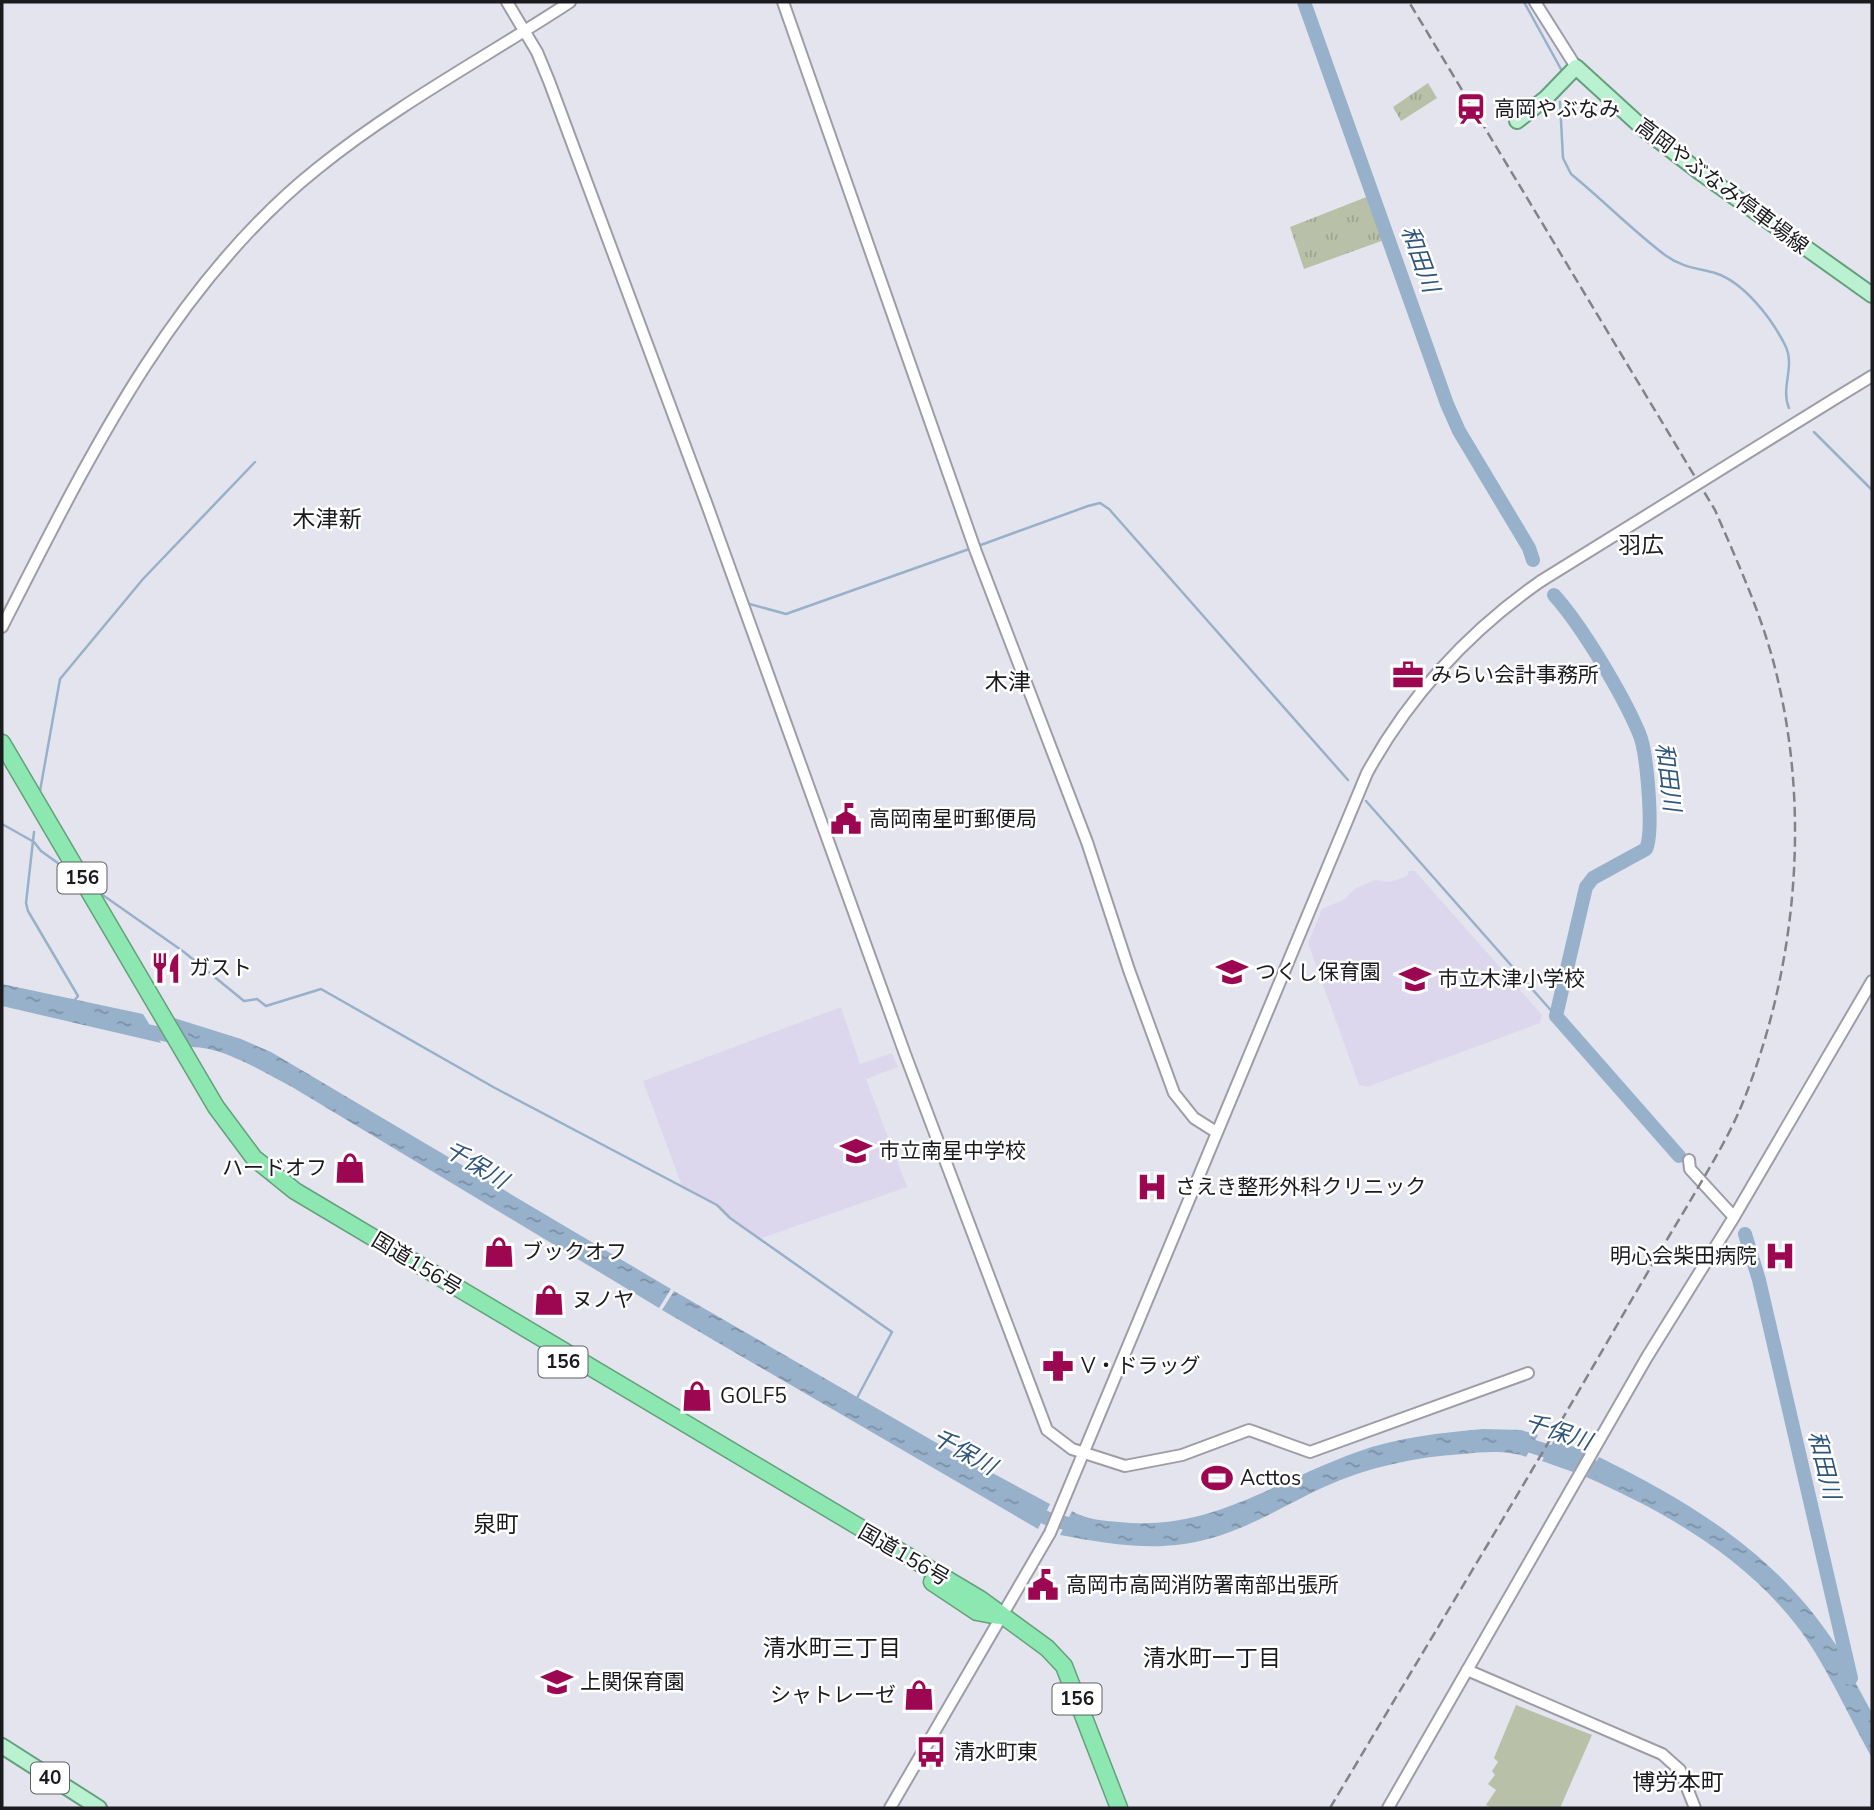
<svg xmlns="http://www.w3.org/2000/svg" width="1874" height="1810" viewBox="0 0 1874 1810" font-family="'Nunito Sans','Noto Sans JP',sans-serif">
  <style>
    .education { fill: #ddd7ed }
    .grass { fill: url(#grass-tufts) }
    .garden { fill: #b9c0a8 }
    .water { fill: url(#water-ripples) }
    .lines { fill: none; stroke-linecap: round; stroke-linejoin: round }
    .stream { stroke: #98b1ca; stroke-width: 2.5 }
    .river { stroke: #98b1ca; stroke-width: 14 }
    .minor-casing { stroke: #9e9da7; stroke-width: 14 }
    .major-casing { stroke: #64a07d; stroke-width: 18 }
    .highway-casing { stroke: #64a07d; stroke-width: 19 }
    .minor { stroke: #fff; stroke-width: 10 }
    .major { stroke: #baf1d0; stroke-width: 14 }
    .highway { stroke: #8ce8b0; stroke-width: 16 }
    .rail { stroke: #828289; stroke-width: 2.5; stroke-dasharray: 10 5; stroke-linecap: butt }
    .minor-bridge-casing { stroke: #9e9da7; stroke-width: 14; stroke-linecap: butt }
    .minor-bridge { stroke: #fff; stroke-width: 10 }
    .labels { text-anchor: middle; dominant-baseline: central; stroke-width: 5; stroke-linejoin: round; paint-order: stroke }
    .shield { fill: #fff; stroke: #5f5f62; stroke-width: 2 }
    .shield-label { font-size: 19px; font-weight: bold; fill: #1b1b1f }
    .poi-label { font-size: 21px; fill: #1b1b1f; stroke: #fff; text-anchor: start }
    .street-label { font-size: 21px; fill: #1b1b1f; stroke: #fff }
    .water-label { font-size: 23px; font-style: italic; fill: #30567c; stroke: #fff }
    .neighbourhood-label { font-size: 23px; fill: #1b1b1f; stroke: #fff }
  </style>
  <defs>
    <pattern id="grass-tufts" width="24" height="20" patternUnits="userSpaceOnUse" patternTransform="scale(1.75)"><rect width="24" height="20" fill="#b9c0a8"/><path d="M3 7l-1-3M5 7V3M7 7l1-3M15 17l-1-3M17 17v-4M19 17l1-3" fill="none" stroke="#9ea490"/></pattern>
    <pattern id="water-ripples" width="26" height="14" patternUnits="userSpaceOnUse" patternTransform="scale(1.75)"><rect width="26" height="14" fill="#98b1ca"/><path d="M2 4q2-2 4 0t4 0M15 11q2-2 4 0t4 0" fill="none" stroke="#7b8fa3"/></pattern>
  </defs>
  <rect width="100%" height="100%" fill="#e4e4ee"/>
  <path class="education" d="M1409,871H1415L1542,1015L1540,1023L1367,1087L1359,1085L1308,943L1322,909L1343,900L1356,888L1375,880L1390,882L1407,876Z
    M841,1007L860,1064L892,1053L898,1067L866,1079L907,1187L759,1239L724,1214L718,1205L683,1189L643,1081Z"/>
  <path class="grass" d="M1428,83L1437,98L1401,121L1393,107Z
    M1369,196L1384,240L1304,269L1290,227Z"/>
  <path class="garden" d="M1516,1705L1592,1735L1560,1808H1492L1486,1805L1496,1790L1488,1784L1495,1775L1492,1771L1498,1762L1494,1758Z"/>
  <path class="water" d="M2,984L143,1014L161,1043L2,1006Z
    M171,1017L241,1039L271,1052L671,1289L659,1308L292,1087C262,1072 222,1045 188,1047Z
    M674,1291L935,1442L1050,1504L1038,1529L662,1310Z
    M1483,1429L1521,1430L1538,1435L1526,1457C1507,1450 1483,1452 1463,1454C1415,1457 1368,1467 1324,1487C1285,1505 1250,1528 1208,1539C1159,1553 1109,1544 1060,1535L1072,1511C1084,1519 1105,1521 1119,1522C1210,1532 1275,1481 1357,1452C1398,1437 1440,1433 1483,1429Z
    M1554,1440L1586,1451L1573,1472L1542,1461Z
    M1599,1457C1694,1504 1776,1554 1836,1645L1841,1647L1856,1678L1854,1680L1872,1713V1758C1854,1726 1838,1691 1819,1659C1769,1572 1676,1516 1586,1477Z"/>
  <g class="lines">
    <path class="stream" d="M1524,2L1562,71
      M1560,102L1563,158L1571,174C1603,200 1632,230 1665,255C1681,267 1696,268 1715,273C1744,282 1772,319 1785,345C1796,366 1780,388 1789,408
      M1814,432L1872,490
      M978,546L1088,506L1100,503L1109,509L1348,780
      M746,603L786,614L972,548
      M40,791L60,679L143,579L255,462
      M1366,801L1556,1016
      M2,824L34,842L41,851L69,871
      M34,832L26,903L28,911L78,996L74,1001
      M97,891L184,952L244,1001L257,999L266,1006L321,989L495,1088L717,1205L730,1218L892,1332L857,1398"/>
    <path class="river" d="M1304,2L1447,404L1459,431L1529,548L1533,560
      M1554,595C1582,626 1623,695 1639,733C1647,751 1654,832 1646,849L1593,878L1586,887L1556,1016L1679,1156
      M137,1029L182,1038
      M1745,1234L1759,1280L1851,1678
      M1516,1441L1589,1465L1609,1475
      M1029,1510L1051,1520L1083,1527"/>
    <defs>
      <path id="minor" d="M507,2L537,52L549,81L707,505L905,1054L1047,1430L1072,1449L1125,1466L1182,1455L1249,1430L1310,1452L1528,1373
        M783,2L976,552L1087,842L1129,970L1174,1093L1194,1118L1216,1132
        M1535,2L1576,67
        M1836,398L1872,376
        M2,627C86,463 171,285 318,168C396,105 486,57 570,2
        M1689,1160L1690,1169L1734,1217
        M1467,1670L1662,1754L1680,1770L1695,1808
        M890,1808L1050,1533L1367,773C1410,695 1468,632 1541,581
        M1388,1808L1647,1357L1734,1217L1872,981"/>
      <path id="major" d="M1517,121L1546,98L1576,67L1645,130L1701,173L1872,295
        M2,1746L99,1808"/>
      <path id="highway" d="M2,743L216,1107L254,1158L295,1191L980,1599L1047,1648L1064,1666L1119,1808
        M932,1582L977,1612L998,1616"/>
    </defs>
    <use href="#minor" class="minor-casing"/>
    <use href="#major" class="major-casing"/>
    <use href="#highway" class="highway-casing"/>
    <use href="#minor" class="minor"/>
    <use href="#major" class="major"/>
    <use href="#highway" class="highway"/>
    <path class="rail" d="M1330,1808C1419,1658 1510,1509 1598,1358C1628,1306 1658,1254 1689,1203C1708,1170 1729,1137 1743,1102C1795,973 1810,821 1779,685C1766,624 1740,568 1715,510L1409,2"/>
    <defs>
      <path id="minor-bridge" d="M1541,581L1836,398"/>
    </defs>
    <use href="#minor-bridge" class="minor-bridge-casing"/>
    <use href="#minor-bridge" class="minor-bridge"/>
  </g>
  <defs>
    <symbol id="station-bare" viewBox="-9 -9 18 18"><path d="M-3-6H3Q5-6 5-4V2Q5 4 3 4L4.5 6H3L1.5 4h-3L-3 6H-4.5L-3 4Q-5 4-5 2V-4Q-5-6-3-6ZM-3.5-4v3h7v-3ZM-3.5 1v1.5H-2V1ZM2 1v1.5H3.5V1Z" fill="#9d0752" stroke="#fff" stroke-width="2.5" paint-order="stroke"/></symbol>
    <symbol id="office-bare" viewBox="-9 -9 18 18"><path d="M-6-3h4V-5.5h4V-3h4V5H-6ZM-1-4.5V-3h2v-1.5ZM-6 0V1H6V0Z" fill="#9d0752" stroke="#fff" stroke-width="2.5" paint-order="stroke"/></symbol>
    <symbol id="civic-bare" viewBox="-9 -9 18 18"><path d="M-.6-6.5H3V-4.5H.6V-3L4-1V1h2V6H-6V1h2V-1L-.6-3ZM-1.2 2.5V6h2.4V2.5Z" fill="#9d0752" stroke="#fff" stroke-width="2.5" paint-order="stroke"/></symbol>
    <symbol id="restaurant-bare" viewBox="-9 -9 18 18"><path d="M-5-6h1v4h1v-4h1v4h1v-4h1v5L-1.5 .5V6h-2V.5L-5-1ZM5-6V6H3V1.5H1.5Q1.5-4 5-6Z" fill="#9d0752" stroke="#fff" stroke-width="2.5" paint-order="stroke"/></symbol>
    <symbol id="school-bare" viewBox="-9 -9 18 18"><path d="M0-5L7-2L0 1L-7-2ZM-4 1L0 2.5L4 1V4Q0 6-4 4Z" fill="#9d0752" stroke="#fff" stroke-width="2.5" paint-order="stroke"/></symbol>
    <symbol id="shop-bare" viewBox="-9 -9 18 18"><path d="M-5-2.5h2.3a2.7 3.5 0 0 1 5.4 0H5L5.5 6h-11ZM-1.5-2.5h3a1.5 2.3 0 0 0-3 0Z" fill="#9d0752" stroke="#fff" stroke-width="2.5" paint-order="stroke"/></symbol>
    <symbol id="hospital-bare" viewBox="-9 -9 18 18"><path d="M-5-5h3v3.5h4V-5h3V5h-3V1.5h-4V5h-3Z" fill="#9d0752" stroke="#fff" stroke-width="2.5" paint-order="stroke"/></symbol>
    <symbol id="pharmacy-bare" viewBox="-9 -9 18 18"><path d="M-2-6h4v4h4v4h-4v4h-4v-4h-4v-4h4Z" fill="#9d0752" stroke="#fff" stroke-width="2.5" paint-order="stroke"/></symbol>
    <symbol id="stadium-bare" viewBox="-9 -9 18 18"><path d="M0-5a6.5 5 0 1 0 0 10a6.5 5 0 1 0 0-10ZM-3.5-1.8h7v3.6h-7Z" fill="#9d0752" stroke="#fff" stroke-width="2.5" paint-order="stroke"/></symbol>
    <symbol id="bus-bare" viewBox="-9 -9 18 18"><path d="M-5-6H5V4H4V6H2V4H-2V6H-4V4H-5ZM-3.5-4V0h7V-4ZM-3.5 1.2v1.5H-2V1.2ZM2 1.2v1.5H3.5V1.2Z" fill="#9d0752" stroke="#fff" stroke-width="2.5" paint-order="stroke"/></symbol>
  </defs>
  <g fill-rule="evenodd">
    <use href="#station-bare" x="1449" y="87" width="44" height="44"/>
    <use href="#office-bare" x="1386" y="653" width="44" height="44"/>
    <use href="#civic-bare" x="824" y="797" width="44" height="44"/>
    <use href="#restaurant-bare" x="144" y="946" width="44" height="44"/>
    <use href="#school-bare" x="1210" y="950" width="44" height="44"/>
    <use href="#school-bare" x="1393" y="957" width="44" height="44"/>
    <use href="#school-bare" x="834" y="1129" width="44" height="44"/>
    <use href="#shop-bare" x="328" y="1146" width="44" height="44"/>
    <use href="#hospital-bare" x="1130" y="1165" width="44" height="44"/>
    <use href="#shop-bare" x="477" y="1230" width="44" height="44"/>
    <use href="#hospital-bare" x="1758" y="1234" width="44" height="44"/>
    <use href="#shop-bare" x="527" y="1278" width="44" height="44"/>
    <use href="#pharmacy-bare" x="1036" y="1344" width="44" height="44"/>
    <use href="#shop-bare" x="675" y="1374" width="44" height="44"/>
    <use href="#stadium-bare" x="1195" y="1456" width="44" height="44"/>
    <use href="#civic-bare" x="1021" y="1563" width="44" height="44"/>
    <use href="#school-bare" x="535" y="1660" width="44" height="44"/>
    <use href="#shop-bare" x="897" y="1673" width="44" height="44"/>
    <use href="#bus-bare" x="909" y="1730" width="44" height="44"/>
  </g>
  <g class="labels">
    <g class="shield">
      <rect x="57.5" y="862.5" width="49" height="31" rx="5"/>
      <rect x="538.5" y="1346.5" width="49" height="31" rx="5"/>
      <rect x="1052.5" y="1683.5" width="49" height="31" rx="5"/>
      <rect x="31" y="1762.5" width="38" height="31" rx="5"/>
    </g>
    <g class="shield-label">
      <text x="82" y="878">156</text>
      <text x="563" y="1362">156</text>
      <text x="1077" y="1699">156</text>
      <text x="50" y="1778">40</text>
    </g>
    <g class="poi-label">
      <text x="1494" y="109">高岡やぶなみ</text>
      <text x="1431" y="675">みらい会計事務所</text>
      <text x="869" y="819">高岡南星町郵便局</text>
      <text x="189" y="968">ガスト</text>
      <text x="1255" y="972">つくし保育園</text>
      <text x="1438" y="979">市立木津小学校</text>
      <text x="879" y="1151">市立南星中学校</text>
      <text x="327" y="1168" text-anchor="end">ハードオフ</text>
      <text x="1175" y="1187">さえき整形外科クリニック</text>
      <text x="522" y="1252">ブックオフ</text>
      <text x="1757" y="1256" text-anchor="end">明心会柴田病院</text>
      <text x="572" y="1300">ヌノヤ</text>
      <text x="1081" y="1366">V・ドラッグ</text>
      <text x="720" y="1396">GOLF5</text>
      <text x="1240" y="1478">Acttos</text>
      <text x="1066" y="1585">高岡市高岡消防署南部出張所</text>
      <text x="580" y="1682">上関保育園</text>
      <text x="896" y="1695" text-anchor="end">シャトレーゼ</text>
      <text x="954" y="1752">清水町東</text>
    </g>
    <g class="street-label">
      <text transform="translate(1722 186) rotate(37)">高岡やぶなみ停車場線</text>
      <text transform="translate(417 1264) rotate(31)">国道156号</text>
      <text transform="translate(904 1555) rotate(30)">国道156号</text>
    </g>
    <g class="water-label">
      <text transform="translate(1420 259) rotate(70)">和田川</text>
      <text transform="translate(1668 777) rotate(83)">和田川</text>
      <text transform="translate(476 1165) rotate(31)">千保川</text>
      <text transform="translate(1558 1432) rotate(18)">千保川</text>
      <text transform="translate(964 1452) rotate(29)">千保川</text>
      <text transform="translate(1824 1465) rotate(76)">和田川</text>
    </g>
    <g class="neighbourhood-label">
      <text x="327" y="519">木津新</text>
      <text x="1641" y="545">羽広</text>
      <text x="1008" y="682">木津</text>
      <text x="496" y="1524">泉町</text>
      <text x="832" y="1648">清水町三丁目</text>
      <text x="1212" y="1658">清水町一丁目</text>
      <text x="1678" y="1782">博労本町</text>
    </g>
  </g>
  <rect width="1874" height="1810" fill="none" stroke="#1b1b1f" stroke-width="7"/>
</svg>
